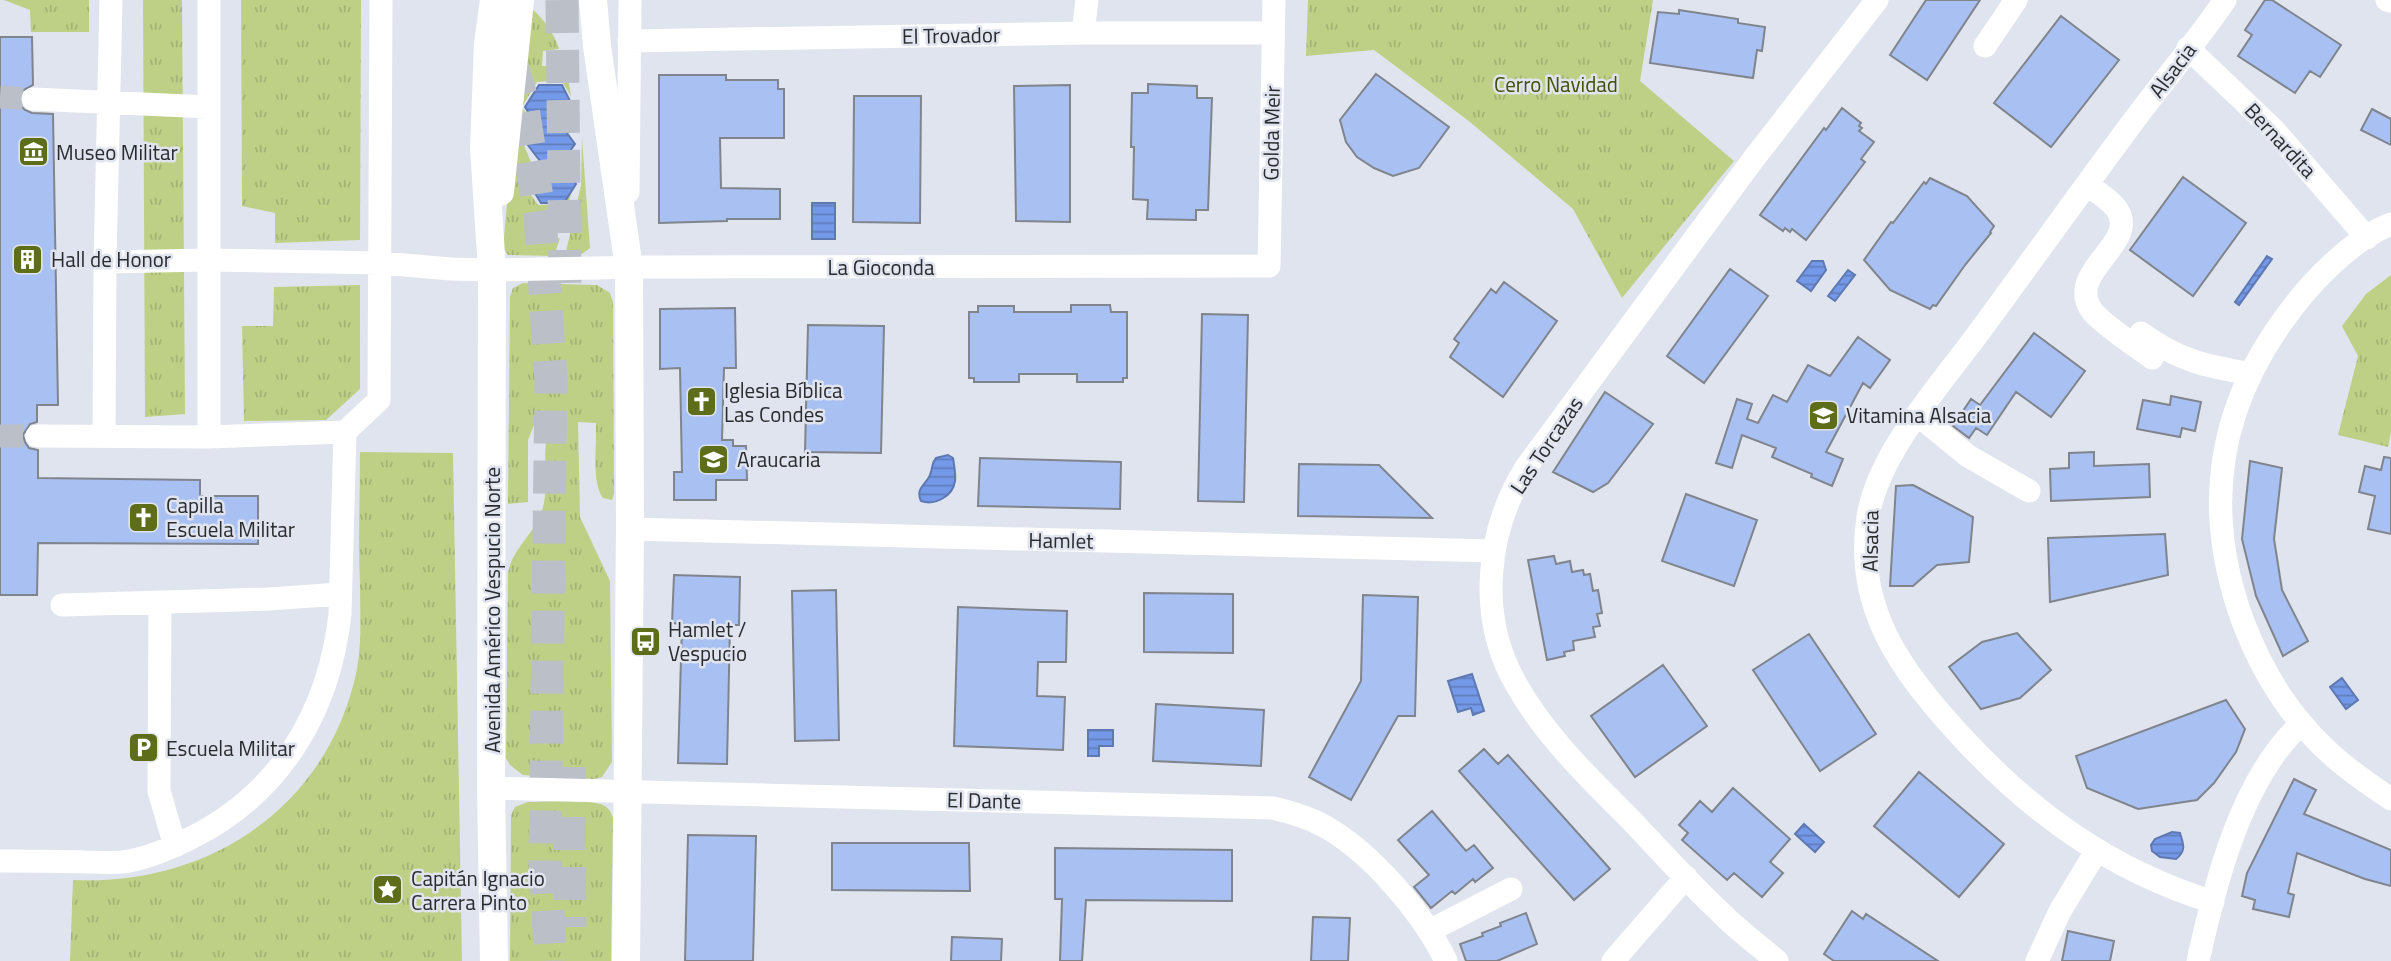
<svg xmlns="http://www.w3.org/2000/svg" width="2391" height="961" viewBox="0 0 2391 961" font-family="'Titillium Web',sans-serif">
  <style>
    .grass { fill: url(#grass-tufts) }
    .water { fill: url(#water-rules); stroke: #5e78b1; stroke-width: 2 }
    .building { fill: #a8c0f2; stroke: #80848c; stroke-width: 2 }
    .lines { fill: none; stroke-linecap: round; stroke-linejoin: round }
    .minor-tunnel { stroke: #bbbfc8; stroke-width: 23; stroke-dasharray: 23 11; stroke-linecap: butt }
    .highway-tunnel { stroke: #bbbfc8; stroke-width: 33; stroke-dasharray: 33 17; stroke-linecap: butt }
    .minor { stroke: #fff; stroke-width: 23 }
    .major { stroke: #fff; stroke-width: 28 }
    .labels { text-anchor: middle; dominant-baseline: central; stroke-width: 5; stroke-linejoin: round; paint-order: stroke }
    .street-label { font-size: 21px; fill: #292b2e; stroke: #e0e4ee }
    .park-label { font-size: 21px; fill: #414e03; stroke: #e0e4ee }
    .poi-label { font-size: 21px; fill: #292b2e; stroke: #e0e4ee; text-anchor: start }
  </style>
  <defs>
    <pattern id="grass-tufts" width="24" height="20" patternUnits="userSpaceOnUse" patternTransform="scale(1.75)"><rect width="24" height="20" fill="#bed086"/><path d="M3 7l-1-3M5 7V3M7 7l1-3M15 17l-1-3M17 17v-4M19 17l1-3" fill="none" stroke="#a3b374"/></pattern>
    <pattern id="water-rules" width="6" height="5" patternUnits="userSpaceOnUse" patternTransform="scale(1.75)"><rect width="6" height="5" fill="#7599e9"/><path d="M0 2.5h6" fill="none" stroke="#607dbd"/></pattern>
  </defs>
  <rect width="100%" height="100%" fill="#e0e4ee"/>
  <path class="grass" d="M4,0H89V32H31L30,10Z
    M143,0H182L185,414L145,417Z
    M241,0H361L360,240L275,243V213L242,206Z
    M1308,0H1653L1640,81L1734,161L1622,298L1573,209L1470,122L1374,50L1306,56Z
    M533,10C544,19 555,35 559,49L543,51L542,66H566L571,96L561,80L537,82L522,107L533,125L523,143L531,162L522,182L538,205L563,204L571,194L563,223L543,225V238H560L554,256L508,255L503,248L520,63Z
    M582,138L590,248L582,254L565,256L581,185Z
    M2391,275V432L2388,447L2338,435L2358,356L2342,326L2366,294Z
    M523,283L597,285L610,293L613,302L614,494L612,500L603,498C591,482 597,443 596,423L578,422L580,517L610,581L612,762L602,777L594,779L523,775L510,765L506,758L508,573C512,548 534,535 542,511C550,485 541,458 548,433L534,425L528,440V502L508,504L510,297L513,288Z
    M360,285V389L326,420L244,421L242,326H273L274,287Z
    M360,452L453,453L462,961H70L73,880C209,886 329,807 357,669C362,641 360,613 360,585C358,541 360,496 360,452Z
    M528,802C545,802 590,799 603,805C609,808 611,812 613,818L611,961H510L511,815L515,807Z"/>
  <path class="water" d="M539,85H562L573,107L561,125L575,144L562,162L576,184L564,203H541L528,182L540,161L527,144L537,126L525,107Z
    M812,203H835V239H812Z
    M2267,256L2272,259L2239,305L2235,302Z
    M1812,261H1823L1826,270L1811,291L1797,281Z
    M1848,270L1855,275L1835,301L1828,296Z
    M948,455L953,458C954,465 956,474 955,481C953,496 935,506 921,501C915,488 926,485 930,475C933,468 931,464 936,458Z
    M1472,674L1484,711L1473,715L1471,708L1458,712L1448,681Z
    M2342,678L2358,700L2346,709L2330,687Z
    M1088,730H1113V746H1099V756H1088Z
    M1804,824L1824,842L1815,852L1795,834Z
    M2172,832L2180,833C2184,845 2186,851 2176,859L2160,857L2152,851L2151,845L2155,839Z"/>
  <path class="building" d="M1926,0H1980L1927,80L1890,55Z
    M2265,0H2272L2341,45L2320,77L2310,71L2295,93L2238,56L2252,35L2245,30Z
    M1679,10L1738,19V23L1765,27L1762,51L1757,50L1753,78L1650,63L1658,12L1679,14Z
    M2061,16L2119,60L2051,147L1994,103Z
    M0,37H32L33,85L22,91L19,98L20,105L25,110L32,113L53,114L58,405H37V422L30,424L23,435L25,442L29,448L38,450V478L200,480V496H258V544L38,543L37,595H0Z
    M1376,74L1449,127L1419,168L1393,176L1374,168L1357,157L1346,142L1340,120Z
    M659,75H726V80H778V89H784V138H720L721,188L780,189V219H727V221L659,223Z
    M1148,84L1197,86V98H1212L1208,210H1196V220L1147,219L1148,200L1133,199L1134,147H1131L1132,93H1148Z
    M1070,85V222L1016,221L1014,86Z
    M854,96H921L920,223L853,222Z
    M1842,108L1861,123L1859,126L1862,128L1859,131L1874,142L1861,159L1865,162L1806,240L1792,229L1790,232L1785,228L1783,231L1760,215L1824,128L1826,130Z
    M2372,109L2391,119V145L2361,130Z
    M2183,177L2246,223L2193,296L2130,250Z
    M1930,178L1967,196L1994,226L1990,232L1991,233L1965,265L1936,306L1933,305L1930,309L1890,290L1864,260L1891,222L1893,223L1924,182L1926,184Z
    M1730,269L1768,296L1704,383L1667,356Z
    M1504,282L1557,321L1503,397L1450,357L1459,343L1454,339L1491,289L1496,293Z
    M1071,305H1110L1111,312H1127V378H1123V382H1077V374H1019V382H974V378H969V312H978V306H1014V312H1071Z
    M735,308L736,368H724L722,440H733V446H746L747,480H716V500H674V472H682L680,368L660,369V309Z
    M1202,314L1248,315L1244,502L1198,501Z
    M808,325L884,326L881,453L805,452Z
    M2034,333L2085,371L2051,417L2016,392L1987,435L1976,428L1969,438L1953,426L1971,399L1980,405Z
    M1858,337L1890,360L1870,388L1863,383L1826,452L1843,459L1832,486L1811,477L1812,474L1772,457L1776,448L1742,435L1732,468L1716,463L1737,399L1752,404L1747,419L1758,423L1773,395L1787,402L1808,365L1830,376Z
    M1605,392L1653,424L1608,483L1593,492L1553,472Z
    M2171,396L2201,402L2195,431L2182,428L2180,437L2137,429L2143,400L2170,405Z
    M2094,452V466L2149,464L2150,497L2051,501L2050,469L2069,468V453Z
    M2384,457L2391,458V534L2368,529L2375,496L2359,492L2365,466L2381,470Z
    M980,458L1121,462L1120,509L978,506Z
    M2250,461L2282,468L2274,539L2282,590L2308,641L2283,656L2256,596L2242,539Z
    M1299,464L1379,465L1432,518L1298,516Z
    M1913,485L1973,517L1969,562L1937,565L1913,586H1890L1896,486Z
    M1686,494L1757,520L1734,586L1662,561Z
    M2165,534L2168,575L2050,602L2048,538Z
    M1554,556L1556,564L1570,561L1572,572L1583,570L1584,575L1590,574L1593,591L1598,590L1602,613L1597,614L1600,626L1593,627L1595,637L1573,641L1574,650L1564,652L1565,656L1547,660L1528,560Z
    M674,575L740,577L739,625H730L727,764L678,763L682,624L672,623Z
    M836,590L839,740L795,741L792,591Z
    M1144,593L1233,594V653L1144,652Z
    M1363,595L1418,597L1415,716H1398L1351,800L1309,777L1361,681Z
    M958,607L1067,611L1066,662H1038L1037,696L1065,697L1063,750L954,746Z
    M2017,633L2051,670L2020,698L1981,709L1949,667L1982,642Z
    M1809,634L1876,734L1820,771L1753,670Z
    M1663,665L1707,726L1635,777L1591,716Z
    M2226,700L2245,729L2236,752L2214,783L2197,800L2138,809L2087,788L2076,756Z
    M1156,704L1264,710L1261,766L1153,761Z
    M1484,749L1498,764L1508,755L1610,869L1574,900L1459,771Z
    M1919,772L2004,844L1959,897L1874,826Z
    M2294,779L2316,790L2304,814L2391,850V886L2365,879L2297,853L2288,893L2294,895L2289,917L2253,909L2255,900L2242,896L2247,873Z
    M1733,788L1790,839L1770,862L1783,873L1762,897L1734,873L1727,880L1682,840L1688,833L1679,825L1700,801L1712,812Z
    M1432,811L1466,851L1474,845L1493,868L1475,882L1473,879L1455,894L1452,891L1431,908L1414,887L1429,875L1398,840Z
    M688,835L756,836L753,961H685Z
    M832,843H969L970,891L832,890Z
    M1055,848L1232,850V901L1086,900L1082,961H1060L1062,899H1055Z
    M1852,911L1863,919L1866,914L1938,961H1834L1824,954Z
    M1526,913L1537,944L1497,961H1466L1460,944L1483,936L1482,933L1501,926L1500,923Z
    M1313,917L1350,918L1348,961H1311Z
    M2068,931L2114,941L2110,961H2062Z
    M952,937L1002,939L1001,961H951Z"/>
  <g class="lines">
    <path class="minor-tunnel" d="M0,97L33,99
      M0,436H37"/>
    <path class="highway-tunnel" d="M562,0L565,283
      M511,64L521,96L540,216L551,380L545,862L551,961
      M569,767L570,927"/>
    <path class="minor" d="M2387,0L2391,1
      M1083,33L1087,0
      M629,41L1083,33H1272
      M1985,46L2016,0
      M2188,48L2274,130L2367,238
      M33,99L209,107
      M2087,184C2096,192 2114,202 2119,213C2135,246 2065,273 2092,311C2103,325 2136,346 2152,358
      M628,192L630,0
      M2391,224C2350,240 2306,287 2282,322C2216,414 2204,513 2242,619C2256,656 2276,694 2302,724C2327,755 2358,777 2391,799
      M105,262L209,260L381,263L451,269L492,270L644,267L1269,266L1274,0
      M2141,333C2179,361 2206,366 2251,374
      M1918,415L1968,456L2029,491
      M104,435L105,262L111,0
      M37,436L209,437L345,432L379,400L381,0
      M209,437V0
      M630,529L1493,551
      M160,602L159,791L175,846
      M62,605L269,599L340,594
      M491,788L1273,808C1290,812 1308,817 1324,826C1371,852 1423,913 1446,961
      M0,861C29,861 57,861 86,862C98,862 111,863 123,862C146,859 169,849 189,839C280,794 329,713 340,614L345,432
      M2213,902C2110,870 2030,812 1958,733C1901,670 1854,608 1868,517C1877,455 1940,385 1977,335C2030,263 2082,190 2135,119C2165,79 2197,41 2225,0
      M1429,931L1511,889
      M1613,961L1686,877
      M1777,961C1758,945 1738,930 1721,913C1690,884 1661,852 1632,821C1590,779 1545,736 1516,684C1477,616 1486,531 1527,466L1752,161L1877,0
      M2037,961L2060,911L2097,850
      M2198,961C2215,884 2241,779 2301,724"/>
    <path class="major" d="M593,0L597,46L629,268L630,529L626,961
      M500,192L520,0
      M494,961L491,788L492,270L484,148L488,44L494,0"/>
  </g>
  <defs>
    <symbol id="museum-square" viewBox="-11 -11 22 22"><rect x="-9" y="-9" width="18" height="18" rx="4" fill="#5d6d19" stroke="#e0e4ee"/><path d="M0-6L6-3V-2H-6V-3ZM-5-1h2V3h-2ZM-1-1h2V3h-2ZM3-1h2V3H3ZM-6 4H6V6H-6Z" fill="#fff"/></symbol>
    <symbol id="building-square" viewBox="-11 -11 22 22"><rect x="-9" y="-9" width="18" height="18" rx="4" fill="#5d6d19" stroke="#e0e4ee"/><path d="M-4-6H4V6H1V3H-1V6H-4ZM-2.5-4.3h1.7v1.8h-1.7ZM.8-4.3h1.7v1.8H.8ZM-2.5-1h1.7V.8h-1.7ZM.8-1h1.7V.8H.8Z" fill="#fff"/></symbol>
    <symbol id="church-square" viewBox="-11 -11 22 22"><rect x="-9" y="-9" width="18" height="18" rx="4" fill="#5d6d19" stroke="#e0e4ee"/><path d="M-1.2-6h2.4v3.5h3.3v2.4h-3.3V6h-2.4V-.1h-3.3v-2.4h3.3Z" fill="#fff"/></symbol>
    <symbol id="school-square" viewBox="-11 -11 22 22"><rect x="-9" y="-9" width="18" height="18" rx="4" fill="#5d6d19" stroke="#e0e4ee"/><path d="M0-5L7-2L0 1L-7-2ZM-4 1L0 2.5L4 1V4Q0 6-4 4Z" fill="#fff"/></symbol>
    <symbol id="bus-square" viewBox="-11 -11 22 22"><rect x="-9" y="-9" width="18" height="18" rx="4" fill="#5d6d19" stroke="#e0e4ee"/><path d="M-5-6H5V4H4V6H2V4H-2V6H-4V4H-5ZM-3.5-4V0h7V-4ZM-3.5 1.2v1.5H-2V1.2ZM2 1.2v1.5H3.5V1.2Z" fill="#fff"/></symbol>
    <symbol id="parking-square" viewBox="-11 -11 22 22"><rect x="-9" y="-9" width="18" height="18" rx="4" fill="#5d6d19" stroke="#e0e4ee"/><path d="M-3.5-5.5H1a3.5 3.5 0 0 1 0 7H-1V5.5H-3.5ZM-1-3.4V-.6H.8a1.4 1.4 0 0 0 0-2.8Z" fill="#fff"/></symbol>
    <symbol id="sight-square" viewBox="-11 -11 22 22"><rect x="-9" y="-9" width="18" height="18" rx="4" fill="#5d6d19" stroke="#e0e4ee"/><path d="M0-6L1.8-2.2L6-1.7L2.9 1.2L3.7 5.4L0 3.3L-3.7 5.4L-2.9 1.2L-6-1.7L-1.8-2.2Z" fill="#fff"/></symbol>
  </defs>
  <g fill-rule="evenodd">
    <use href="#museum-square" x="16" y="134" width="35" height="35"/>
    <use href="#building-square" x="10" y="242" width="35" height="35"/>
    <use href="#church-square" x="684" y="384" width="35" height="35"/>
    <use href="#school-square" x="1806" y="398" width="35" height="35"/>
    <use href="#school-square" x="696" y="442" width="35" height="35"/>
    <use href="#church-square" x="126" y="500" width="35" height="35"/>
    <use href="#bus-square" x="628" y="624" width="35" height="35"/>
    <use href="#parking-square" x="126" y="730" width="35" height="35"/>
    <use href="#sight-square" x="370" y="872" width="35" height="35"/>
  </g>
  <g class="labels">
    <g class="street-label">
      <text transform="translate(951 35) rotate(-1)">El Trovador</text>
      <text transform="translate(2172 70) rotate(-53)">Alsacia</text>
      <text transform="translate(1271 133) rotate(-89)">Golda Meir</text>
      <text transform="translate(2281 140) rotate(47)">Bernardita</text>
      <text x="881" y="267">La Gioconda</text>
      <text transform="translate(1546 445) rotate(-56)">Las Torcazas</text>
      <text transform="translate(1061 540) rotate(1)">Hamlet</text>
      <text transform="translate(1870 541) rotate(-89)">Alsacia</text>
      <text transform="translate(492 610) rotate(-90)">Avenida Américo Vespucio Norte</text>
      <text transform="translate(984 800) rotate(1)">El Dante</text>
    </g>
    <g class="park-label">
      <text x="1556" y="84">Cerro Navidad</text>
    </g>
    <g class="poi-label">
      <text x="56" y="152">Museo Militar</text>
      <text x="51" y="259">Hall de Honor</text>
      <text x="724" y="390">Iglesia Bíblica<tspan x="724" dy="24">Las Condes</tspan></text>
      <text x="1846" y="415">Vitamina Alsacia</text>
      <text x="737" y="459">Araucaria</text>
      <text x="166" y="505">Capilla<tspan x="166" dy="24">Escuela Militar</tspan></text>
      <text x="668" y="629">Hamlet /<tspan x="668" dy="24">Vespucio</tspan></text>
      <text x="166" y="748">Escuela Militar</text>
      <text x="411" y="878">Capitán Ignacio<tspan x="411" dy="24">Carrera Pinto</tspan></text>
    </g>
  </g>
</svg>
